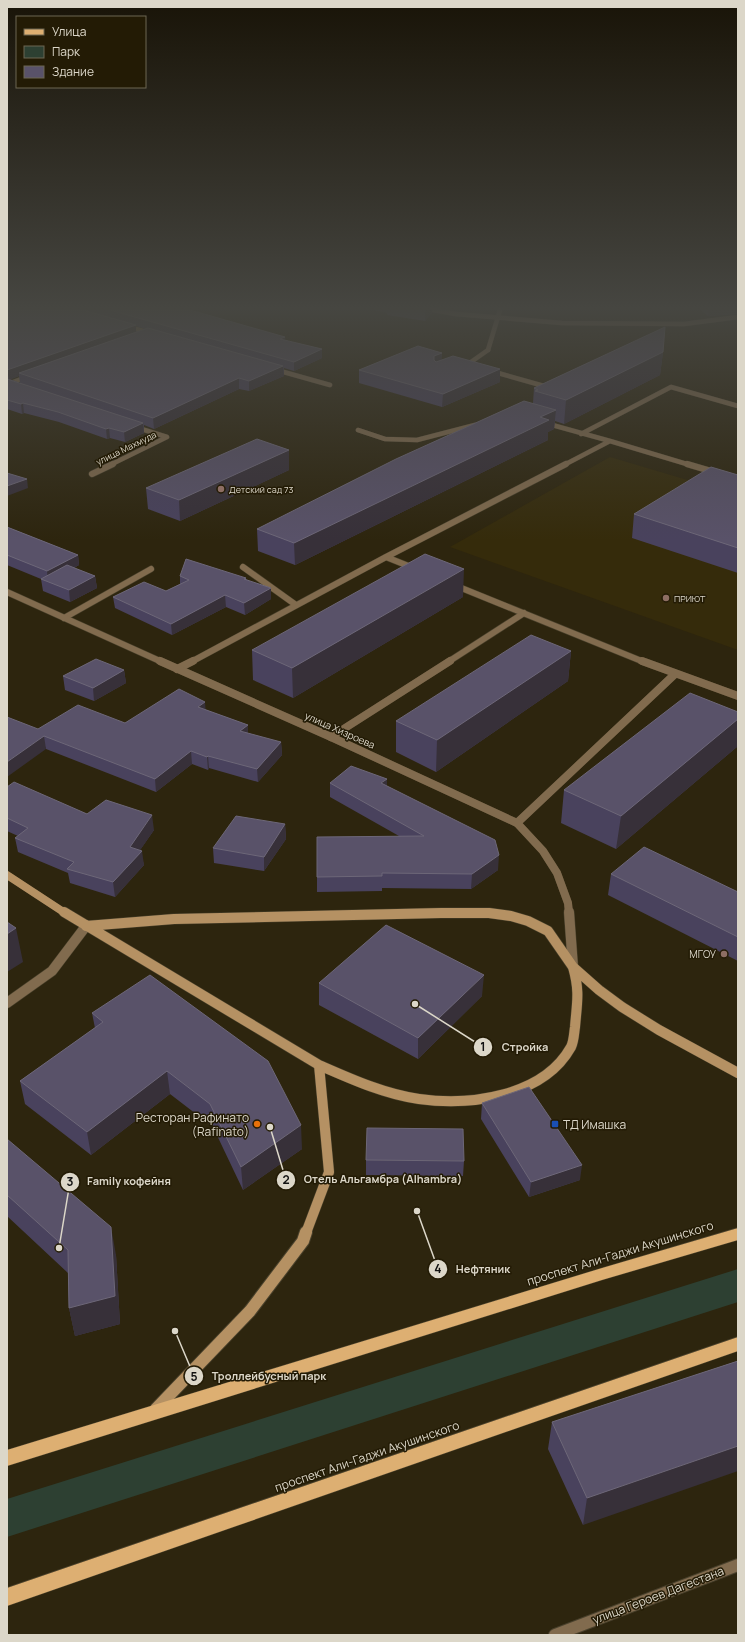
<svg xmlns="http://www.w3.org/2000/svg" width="745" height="1642" viewBox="0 0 745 1642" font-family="Manrope,sans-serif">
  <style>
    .built { fill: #352b0b }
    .green { fill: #2d4032 }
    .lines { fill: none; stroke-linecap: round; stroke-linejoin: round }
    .lane-far3-casing { stroke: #49412c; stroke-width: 5 }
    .lane-far2-casing { stroke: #49412c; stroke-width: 7 }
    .lane-far1-casing { stroke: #49412c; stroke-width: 8 }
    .lane-casing { stroke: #49412c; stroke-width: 11 }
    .street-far4-casing { stroke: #49412c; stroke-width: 5 }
    .street-far3-casing { stroke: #49412c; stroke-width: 7 }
    .street-far2-casing { stroke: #49412c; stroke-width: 8 }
    .street-far1-casing { stroke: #49412c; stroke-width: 11 }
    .street-casing { stroke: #49412c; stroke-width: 14 }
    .secondary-far2-casing { stroke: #49412c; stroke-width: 8 }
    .secondary-far1-casing { stroke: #49412c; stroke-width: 11 }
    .secondary-casing { stroke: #49412c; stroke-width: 14 }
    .primary-casing { stroke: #49412c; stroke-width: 1 }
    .lane-far3 { stroke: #816b4e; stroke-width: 4.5 }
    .lane-far2 { stroke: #816b4e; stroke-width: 6 }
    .lane-far1 { stroke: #816b4e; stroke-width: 8 }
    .lane { stroke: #816b4e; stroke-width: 10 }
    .street-far4 { stroke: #816b4e; stroke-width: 4.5 }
    .street-far3 { stroke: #816b4e; stroke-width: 6 }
    .street-far2 { stroke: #816b4e; stroke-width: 8 }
    .street-far1 { stroke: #816b4e; stroke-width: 10 }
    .street { stroke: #816b4e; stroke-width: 12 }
    .secondary-far2 { stroke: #b59163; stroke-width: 8 }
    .secondary-far1 { stroke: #b59163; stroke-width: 10 }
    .secondary { stroke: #b59163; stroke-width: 12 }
    .primary { fill: #ddaf72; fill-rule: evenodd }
    .wall { fill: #49425d; fill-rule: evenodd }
    .shaded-wall { fill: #373039 }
    .building { fill: #595269; stroke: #6d6778 }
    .education-dot { fill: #8d6e63; stroke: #231b05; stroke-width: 1.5 }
    .food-dot { fill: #e8710a; stroke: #231b05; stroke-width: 1.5 }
    .transit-dot { fill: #1a4fb4; stroke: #231b05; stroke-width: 1.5 }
    .labels { text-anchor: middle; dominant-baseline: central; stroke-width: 3; stroke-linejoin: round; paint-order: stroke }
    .far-street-label { font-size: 9px; fill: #dcd7c9; stroke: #231b05 }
    .far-poi-label { font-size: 9px; fill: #dcd7c9; stroke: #231b05; text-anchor: start }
    .street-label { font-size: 10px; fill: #dcd7c9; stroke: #231b05 }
    .poi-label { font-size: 10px; fill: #dcd7c9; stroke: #231b05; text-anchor: end }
    .near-poi-label { font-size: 12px; fill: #dcd7c9; stroke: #231b05; text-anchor: end }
    .near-street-label { font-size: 12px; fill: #dcd7c9; stroke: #231b05 }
    .leader { fill: none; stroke: #dcd7c9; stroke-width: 1.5 }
    .callout-dot { fill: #dcd7c9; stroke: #231b05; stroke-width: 1.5 }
    .mark-label { font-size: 12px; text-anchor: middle; font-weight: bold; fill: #111 }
    .callout-label { font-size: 11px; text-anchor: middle; font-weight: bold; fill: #dcd7c9; stroke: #231b05; stroke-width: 3; stroke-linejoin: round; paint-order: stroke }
  </style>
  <rect width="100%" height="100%" fill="#2d250e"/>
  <path class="built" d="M610,457L738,495V650L450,547Z"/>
  <path class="green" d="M738,1269V1302L7,1537V1499Z"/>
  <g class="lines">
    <defs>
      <path id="lane-far3" d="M478,367L471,362L488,350
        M491,371L551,388
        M545,423L610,441L564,465
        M358,430L385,439L417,440L475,425
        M581,434L671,387L738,406
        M610,441L690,465"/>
      <path id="lane-far2" d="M687,464L738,479
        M243,567L296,605
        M416,569L386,557L566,464
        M454,585L644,662
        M64,618L151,569
        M191,662L386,557
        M448,662L524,613"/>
      <path id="lane-far1" d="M642,661L738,696
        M177,669L193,661
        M331,737L450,661
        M517,823L675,674"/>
      <path id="lane" d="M7,1003L52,971L86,926"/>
      <path id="street-far4" d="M433,310L456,314L562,323L684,324L738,317
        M125,326L151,333
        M488,350L500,310
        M273,369L330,385
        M8,384L29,376
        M110,465L167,437L135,427"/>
      <path id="street-far3" d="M92,474L113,464
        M7,592L162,662"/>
      <path id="street-far2" d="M160,661L331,737L517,823L543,851L557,873L568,903L569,913"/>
      <path id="street-far1" d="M569,912L573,967"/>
      <path id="street" d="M555,1635L738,1565"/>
      <path id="secondary-far2" d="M7,875L65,913"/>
      <path id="secondary-far1" d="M64,912L319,1065L329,1172L306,1233
        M86,926L174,919L441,913H489L511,916L528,921L548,931L573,967L599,990L622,1007L659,1030L738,1073
        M319,1065C351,1079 384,1094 419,1099C470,1106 543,1097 571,1047C574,1041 574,1033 575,1027C577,1002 580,992 573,967"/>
      <path id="secondary" d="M156,1409L250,1311L303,1241L306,1232"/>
      <path id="primary" d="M738,1228V1240L602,1280L7,1466V1450L602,1268Z
        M738,1337V1351L7,1606V1588Z"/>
    </defs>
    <use href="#lane-far3" class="lane-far3-casing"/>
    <use href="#lane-far2" class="lane-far2-casing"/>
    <use href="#lane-far1" class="lane-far1-casing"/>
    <use href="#lane" class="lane-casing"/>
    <use href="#street-far4" class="street-far4-casing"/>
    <use href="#street-far3" class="street-far3-casing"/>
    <use href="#street-far2" class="street-far2-casing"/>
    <use href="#street-far1" class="street-far1-casing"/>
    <use href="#street" class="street-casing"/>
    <use href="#secondary-far2" class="secondary-far2-casing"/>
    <use href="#secondary-far1" class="secondary-far1-casing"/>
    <use href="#secondary" class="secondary-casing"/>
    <use href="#primary" class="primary-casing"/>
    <use href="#lane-far3" class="lane-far3"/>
    <use href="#lane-far2" class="lane-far2"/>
    <use href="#lane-far1" class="lane-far1"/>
    <use href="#lane" class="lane"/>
    <use href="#street-far4" class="street-far4"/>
    <use href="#street-far3" class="street-far3"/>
    <use href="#street-far2" class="street-far2"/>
    <use href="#street-far1" class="street-far1"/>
    <use href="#street" class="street"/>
    <use href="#secondary-far2" class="secondary-far2"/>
    <use href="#secondary-far1" class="secondary-far1"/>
    <use href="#secondary" class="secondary"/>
    <use href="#primary" class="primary"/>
  </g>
  <path class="wall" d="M7,310H189L285,341L322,349V358L294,371L284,368V376L249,391L239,389L154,429L144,425V433L125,442L110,438L107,439L59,422L24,413L22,414L7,409ZM136,326L145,329L136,332ZM19,376L20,383L10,379Z
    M373,310H432V313L425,321L387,315V313Z
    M701,310H738V314L708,316Z
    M663,352L660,375L564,424L555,421L554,429L548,432V440L295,565L258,551L257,529L533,403L534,388Z
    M442,353L441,360L500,369V382L442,407L359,383V370Z
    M289,450V470L180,521L148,509L146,488Z
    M738,475V573L632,538L634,514Z
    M7,527L78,555L79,565L74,568L95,576L97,588L70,602L43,591L41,579L7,565Z
    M180,576L246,578V579L271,599L245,615L226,607L172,635L115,608L113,597L166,591L180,584Z
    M463,597L293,698L253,680L252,650Z
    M571,651L568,681L436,772L396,752V721Z
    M124,670L126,683L94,701L65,690L63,676Z
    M206,710L248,725V734L281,742L282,755L258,782L209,768L208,770L192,764L156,792L46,749L38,729L125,723Z
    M738,712V746L616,849L561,823L564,790Z
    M330,783L387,786L498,870L471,889L382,888V891L317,892V877L399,836L330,797Z
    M7,787L87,814L154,830L140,850L144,865L115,897L70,883L68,873L18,852L15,838L18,836L7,831Z
    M285,824L286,839L264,871L214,863L213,848Z
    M611,874L738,892V961L608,895Z
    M319,983L482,996L418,1059L319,1005Z
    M92,1013L302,1149L243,1190L213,1127L170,1094L91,1155L25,1104L20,1081L95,1028Z
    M482,1103L580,1180L529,1197L481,1119Z
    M7,1139L116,1255L120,1324L75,1336L69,1308L68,1273L7,1216Z
    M366,1160L464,1161L463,1176L366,1175Z
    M738,1361L583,1525L548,1449L552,1422Z"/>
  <path class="shaded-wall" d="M426,310H432V313L425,321V311Z
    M709,310H738V313L708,316Z
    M136,325V334L19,373V376L9,380L7,370Z
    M285,337L286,346L280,339Z
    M322,349V358L294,371V362Z
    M663,352L660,375L564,424L566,400Z
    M442,353L441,365L434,369V356Z
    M283,366L284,376L249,391V381Z
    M500,369V382L442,407L443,394Z
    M239,378V389L154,429L153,418Z
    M23,403L24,413L22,414L21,404Z
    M556,410L554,429L548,432V440L295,565L294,543Z
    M143,423L144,433L125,442L124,432Z
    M109,428L110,438L107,439L106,429Z
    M289,450V470L180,521L179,500Z
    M27,479L28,488L7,496V486Z
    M78,555L79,565L48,582L47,571Z
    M464,569L463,597L293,698L292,668Z
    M95,576L97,588L70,602L69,590Z
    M271,588V599L245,615L244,603Z
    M225,595L226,607L172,635L171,624Z
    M571,651L568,681L436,772L437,740Z
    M124,670L126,683L94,701L93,688Z
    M205,702L206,715L198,707Z
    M738,719V746L616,849L621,816Z
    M248,725V738L240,731Z
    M44,736L46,749L7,777V762Z
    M281,742L282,755L258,782L257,769Z
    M191,751L192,764L156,792L155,779Z
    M208,756L209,768L208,770L207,757Z
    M387,779V793L381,783Z
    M152,815L154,830L132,862L130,847Z
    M285,824L286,839L264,871V857Z
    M142,851L144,865L115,897L113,882Z
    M499,855L498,870L471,889L472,874Z
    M16,928L23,962L7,972V934Z
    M484,975L482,996L418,1059V1038Z
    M167,1071L170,1094L91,1155L87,1132Z
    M301,1125L302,1149L243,1190L241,1167Z
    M582,1165L580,1180L529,1197L531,1182Z
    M111,1227L116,1255L120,1324L75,1336L69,1308Z
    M738,1446V1471L583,1525L587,1498Z"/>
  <path class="building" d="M7,310H83L136,325L7,370Z
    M110,310H190L285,337L280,339L322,349L294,362Z
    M665,327L663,352L566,400L535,391L538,390L534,388Z
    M148,328L283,366L249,381L239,378L153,418L19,373Z
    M418,346L442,353L434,356V360L436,362L453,356L500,369L443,394L359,370Z
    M7,379L143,423L124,432L109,428L106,429L58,412L23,403L21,404L7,400Z
    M524,401L556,410L540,417L549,420L294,543L257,529L396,459Z
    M257,439L289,450L179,500L146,488Z
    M711,467L738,475V548L634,514Z
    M7,473L27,479L7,486Z
    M7,527L78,555L47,571L7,555Z
    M425,554L464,569L292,668L252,650Z
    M186,559L246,578L244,579L271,588L244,603L225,595L171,624L113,597L144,582L166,591L189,580L180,576Z
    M67,565L95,576L69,590L41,579Z
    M531,635L571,651L437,740L396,721Z
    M96,659L124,670L93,688L63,676Z
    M179,689L205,702L198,707L248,725L240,731L281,742L257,769L208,756L207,757L191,751L155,779L44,736L7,762V717L38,729L78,705L125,723Z
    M690,693L738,712V719L621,816L564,790Z
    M351,766L387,779L381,783L495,840L499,855L472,874L382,873V876L317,877V837L424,836L330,783Z
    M14,782L87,814L106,800L152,815L130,847L142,851L113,882L67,869L74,862L15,838L28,828L7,818V787Z
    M236,816L285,824L264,857L213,848Z
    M644,847L738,892V937L611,874Z
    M7,922L16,928L7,934Z
    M386,925L484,975L418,1038L319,983Z
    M150,975L268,1061L301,1125L241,1167L210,1104L167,1071L87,1132L20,1081L103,1022L92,1013Z
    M529,1087L582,1165L531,1182L482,1103Z
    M367,1128L463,1129L464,1161L366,1160Z
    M7,1139L111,1227L115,1296L69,1308L68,1250L7,1195Z
    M738,1361V1446L587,1498L552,1422Z"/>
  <linearGradient id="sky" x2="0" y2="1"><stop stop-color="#191408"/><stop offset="0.57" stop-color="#464641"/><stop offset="1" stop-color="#464641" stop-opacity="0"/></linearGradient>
  <rect width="745" height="540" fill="url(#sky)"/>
  <g class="education-dot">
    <circle cx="221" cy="489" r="4"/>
    <circle cx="666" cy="598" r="4"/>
    <circle cx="724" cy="954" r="4"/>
  </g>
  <circle class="food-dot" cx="257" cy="1124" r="4"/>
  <rect class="transit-dot" x="551" y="1120" width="8" height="8" rx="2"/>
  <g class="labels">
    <g class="far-street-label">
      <text transform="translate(126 448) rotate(-26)">улица Махмуда</text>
    </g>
    <g class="far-poi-label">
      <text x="229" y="489">Детский сад 73</text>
      <text x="674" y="598">ПРИЮТ</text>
    </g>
    <g class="street-label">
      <text transform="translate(340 730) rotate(24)">улица Хизроева</text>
    </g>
    <g class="poi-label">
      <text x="716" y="954">МГОУ</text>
    </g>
    <g class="near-poi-label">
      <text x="249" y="1117">Ресторан Рафинато<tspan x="249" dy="14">(Rafinato)</tspan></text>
      <text x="563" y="1124" text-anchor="start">ТД Имашка</text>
    </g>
    <g class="near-street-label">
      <text transform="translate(620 1253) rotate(-17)">проспект Али-Гаджи Акушинского</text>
      <text transform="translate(367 1456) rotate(-19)">проспект Али-Гаджи Акушинского</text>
      <text transform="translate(658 1595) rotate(-21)">улица Героев Дагестана</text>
    </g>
  </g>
  <path class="leader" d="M415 1004L483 1047M270 1127L286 1180M59 1248L70 1182M417 1211L438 1269M175 1331L194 1376"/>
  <g class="callout-dot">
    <circle cx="415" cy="1004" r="4"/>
    <circle cx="270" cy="1127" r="4"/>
    <circle cx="59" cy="1248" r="4"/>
    <circle cx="417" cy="1211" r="4"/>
    <circle cx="175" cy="1331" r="4"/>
    <circle cx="483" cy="1047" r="10"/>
    <circle cx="286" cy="1180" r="10"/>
    <circle cx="70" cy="1182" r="10"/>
    <circle cx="438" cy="1269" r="10"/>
    <circle cx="194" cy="1376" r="10"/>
  </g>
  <g class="mark-label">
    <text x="483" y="1051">1</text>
    <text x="286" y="1184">2</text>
    <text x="70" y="1186">3</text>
    <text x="438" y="1273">4</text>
    <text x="194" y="1381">5</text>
  </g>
  <g class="callout-label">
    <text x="525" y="1051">Стройка</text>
    <text x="383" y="1183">Отель Альгамбра (Alhambra)</text>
    <text x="129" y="1185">Family кофейня</text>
    <text x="483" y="1273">Нефтяник</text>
    <text x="269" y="1380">Троллейбусный парк</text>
  </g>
  <rect width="745" height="1642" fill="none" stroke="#dcd7c9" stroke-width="16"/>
  <rect x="16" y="16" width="130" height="72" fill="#231b05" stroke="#6d6653"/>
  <rect x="24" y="29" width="20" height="6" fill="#ddaf72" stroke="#6d6653"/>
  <text x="52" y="36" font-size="12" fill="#dcd7c9">Улица</text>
  <rect x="24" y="46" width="20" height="12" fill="#2d4032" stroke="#6d6653"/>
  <text x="52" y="56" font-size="12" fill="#dcd7c9">Парк</text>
  <rect x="24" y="66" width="20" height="12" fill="#595269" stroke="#6d6653"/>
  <text x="52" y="76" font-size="12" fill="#dcd7c9">Здание</text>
</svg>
